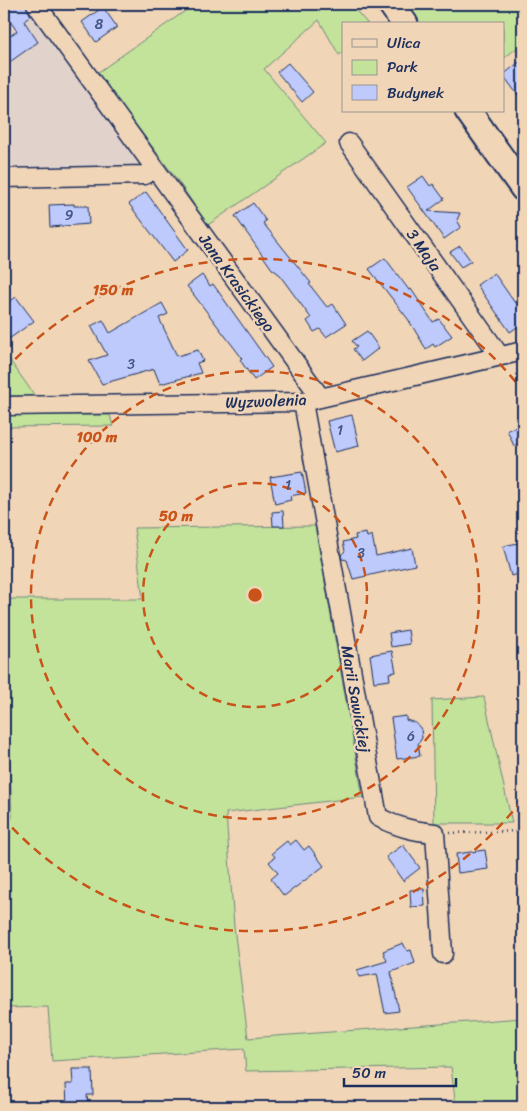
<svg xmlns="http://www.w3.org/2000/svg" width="527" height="1111" viewBox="0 0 527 1111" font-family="Sriracha,sans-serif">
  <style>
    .built { fill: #e1d2cb }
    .green { fill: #c3e29a; stroke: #6f887c }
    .building { fill: #bdcafb; stroke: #1b2f5e }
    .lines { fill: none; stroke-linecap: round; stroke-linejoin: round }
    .street-casing { stroke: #1b2f5e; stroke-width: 21 }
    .secondary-casing { stroke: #1b2f5e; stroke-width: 29 }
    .path { stroke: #1b2f5e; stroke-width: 2.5; stroke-dasharray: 1 4; stroke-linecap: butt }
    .street { stroke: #f1d5b7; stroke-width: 18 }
    .secondary { stroke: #f1d5b7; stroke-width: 25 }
    .ring { fill: none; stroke: #c95318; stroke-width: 2.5; stroke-dasharray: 9 6 }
    .labels { text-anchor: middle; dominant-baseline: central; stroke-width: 5; stroke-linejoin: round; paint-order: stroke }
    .number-label { font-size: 14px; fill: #445685 }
    .street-label { font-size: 16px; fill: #1b2f5e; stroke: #f1d5b7 }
    .centre { fill: #c95318; stroke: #f1d5b7; stroke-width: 2.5 }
    .ring-label { font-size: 15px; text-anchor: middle; font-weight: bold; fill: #c95318; stroke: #f1d5b7; stroke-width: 5; stroke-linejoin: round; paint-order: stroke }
  </style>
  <rect width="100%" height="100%" fill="#f1d5b7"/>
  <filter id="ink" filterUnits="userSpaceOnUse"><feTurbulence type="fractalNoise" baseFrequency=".02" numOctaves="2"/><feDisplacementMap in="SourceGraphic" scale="10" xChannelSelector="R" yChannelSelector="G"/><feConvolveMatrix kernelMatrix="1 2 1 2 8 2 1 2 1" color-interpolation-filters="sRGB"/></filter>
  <g filter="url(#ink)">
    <path class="built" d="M4,4H29L142,157L131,171L4,174Z"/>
    <path class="green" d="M195,4H350L368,24H343V52L339,55L319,20L264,69L326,143L208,225L178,181L97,73Z
      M409,4H523V43L503,59V24H417L405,7Z
      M4,352L35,396H4Z
      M4,415H110L113,426L4,427Z
      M315,526L363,797L226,813L234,927L248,1038L523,1018V1107H456L451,1067L246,1071L244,1049L52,1061L48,1007L4,1008V818H12L7,695H4V599H143L134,528Z
      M484,697L512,823H434L432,700Z"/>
    <path class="building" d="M4,4H25L31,16L24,21L38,42L4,66V40L17,31L4,13Z
      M103,7L117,27L96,42L82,22Z
      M523,59V102L503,75Z
      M288,63L313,92L302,102L277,72Z
      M423,176L430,186L433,184L444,199L428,211L460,213L457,220L461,227L444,239L407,187Z
      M146,192L188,250L173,262L129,204Z
      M253,203L266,221L263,223L311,283L309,284L327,307L333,304L346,324L326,337L320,329L314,332L307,321L311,318L278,273L272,269L235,216Z
      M74,204V206H88L89,224L50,227L49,205Z
      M460,246L471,261L461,267L450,252Z
      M385,258L409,290L411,289L433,322L439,319L452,336L435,347L433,344L426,349L408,319L369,269Z
      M494,273L515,303L523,297V323L510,332L477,285Z
      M202,275L210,286L213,284L272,367L254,380L240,360L242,358L187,286Z
      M16,297L34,321L9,339L4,331V306Z
      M162,303L168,314L159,318L177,356L198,350L203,361L197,363L201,373L160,384L154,369L102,384L89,361L107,355L91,326L103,320L110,333Z
      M367,331L379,348L362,361L353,349L357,347L352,341Z
      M352,415L359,446L335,452L327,421Z
      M523,425V440L514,446L507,430Z
      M302,472L306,493L290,496L291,500L275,504L270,477Z
      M283,511L284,526H273L272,512Z
      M366,533L367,537L372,535L376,556L412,548L415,565L353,579L347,560L342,559L341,555L345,551L343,542L356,539L355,535Z
      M523,542V573L511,576L503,546Z
      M408,630L410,644L391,647L389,633Z
      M392,651L396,672L389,673L390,680L374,682L370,655Z
      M406,716V720L416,723L421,729L422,738L418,744L420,756L397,759L391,718Z
      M296,840L304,850L309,846L324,866L284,896L271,879L278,873L269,862L275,857L272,853L287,841L290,845Z
      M403,845L420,868L403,881L386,857Z
      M485,850L488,869L458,873L456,854Z
      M424,889L425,906L411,907L410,890Z
      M403,943L407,951L411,950L415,963L391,972L399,1011L385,1013L377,974L359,977L357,970L387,961L383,951Z
      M72,1069H92L93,1095H87L88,1106L67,1107L66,1084H73Z"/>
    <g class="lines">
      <defs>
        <path id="street" d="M36,4L321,398
          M349,143L500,356
          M4,178L145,175L154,168
          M303,402L378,817C397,827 413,831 435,833L443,954
          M4,406L303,402L523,351"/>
        <path id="secondary" d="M391,4L405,24
          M468,111L523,188"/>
      </defs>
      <use href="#street" class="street-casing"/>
      <use href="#secondary" class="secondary-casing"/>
      <path class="path" d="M450,833L523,831"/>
      <use href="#street" class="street"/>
      <use href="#secondary" class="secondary"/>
    </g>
  </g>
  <g class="ring">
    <circle cx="255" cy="595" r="112"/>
    <circle cx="255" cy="595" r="224"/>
    <path d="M522 800A337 337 0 0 1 5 820M5 370A337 337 0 0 1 522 390"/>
  </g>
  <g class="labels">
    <g class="number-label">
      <text x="99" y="24">8</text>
      <text x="69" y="215">9</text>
      <text x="131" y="364">3</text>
      <text x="340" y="430">1</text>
      <text x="288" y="485">1</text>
      <text x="361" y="553">3</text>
      <text x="411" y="736">6</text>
    </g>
    <g class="street-label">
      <text transform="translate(424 250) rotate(55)">3 Maja</text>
      <text transform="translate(237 283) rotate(54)">Jana Krasickiego</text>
      <text transform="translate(266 401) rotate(-2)">Wyzwolenia</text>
      <text transform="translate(356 699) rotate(80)">Marii Sawickiej</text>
    </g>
  </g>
  <circle cx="255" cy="595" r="8" class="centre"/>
  <g class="ring-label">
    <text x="113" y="295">150 m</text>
    <text x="97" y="442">100 m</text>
    <text x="176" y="521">50 m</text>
  </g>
  <rect width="527" height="1111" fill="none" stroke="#f1d5b7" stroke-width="20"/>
  <rect x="10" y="10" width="507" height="1091" fill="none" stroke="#1b2f5e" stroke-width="2" filter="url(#ink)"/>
  <rect x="342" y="22" width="162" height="90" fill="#f1d5b7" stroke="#9b9393"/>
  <rect x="352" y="39" width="25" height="8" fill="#f1d5b7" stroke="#9b9393"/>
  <text x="387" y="48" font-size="15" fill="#1b2f5e">Ulica</text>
  <rect x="352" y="60" width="25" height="15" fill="#c3e29a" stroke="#9b9393"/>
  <text x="387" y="72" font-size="15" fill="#1b2f5e">Park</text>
  <rect x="352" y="85" width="25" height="15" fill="#bdcafb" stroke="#9b9393"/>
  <text x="387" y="98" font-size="15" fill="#1b2f5e">Budynek</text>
  <path d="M344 1078v8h112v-8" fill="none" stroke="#1b2f5e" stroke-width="2.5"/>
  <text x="352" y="1078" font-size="15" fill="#1b2f5e" stroke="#f1d5b7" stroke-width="4" paint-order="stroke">50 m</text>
</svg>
